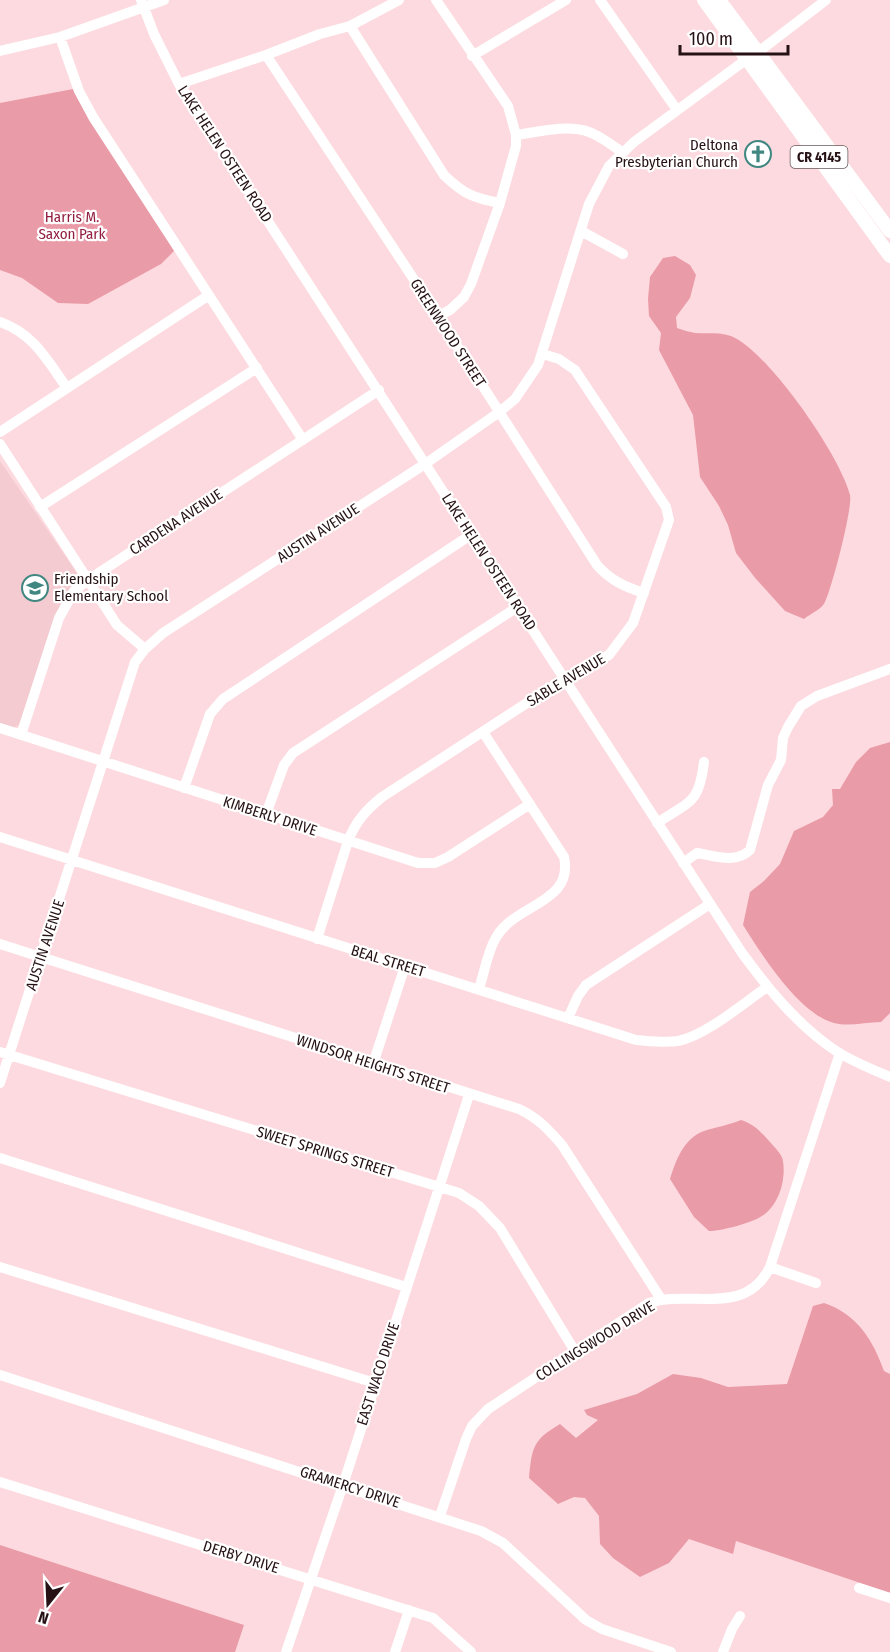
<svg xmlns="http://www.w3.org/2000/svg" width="890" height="1652" viewBox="0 0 890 1652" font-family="'Fira Sans Condensed',sans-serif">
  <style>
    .built { fill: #f3cbd0 }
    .green { fill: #ea9ba8 }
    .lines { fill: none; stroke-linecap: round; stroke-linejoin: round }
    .minor { stroke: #fff; stroke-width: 10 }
    .major { stroke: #fff; stroke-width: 14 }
    .labels { text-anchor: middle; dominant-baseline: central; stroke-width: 4.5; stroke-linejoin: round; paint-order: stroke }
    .shield { fill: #fff; stroke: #67595b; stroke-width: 1.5 }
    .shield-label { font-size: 14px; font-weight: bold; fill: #261215 }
    .poi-label { font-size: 15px; fill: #261215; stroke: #fff; text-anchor: end }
    .street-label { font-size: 15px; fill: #261215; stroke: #fff }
    .park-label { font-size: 15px; fill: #921f41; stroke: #fff }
  </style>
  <rect width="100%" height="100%" fill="#fddadf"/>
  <path class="built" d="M0,461L77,573L76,581L65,595L19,725L11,728L0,725Z"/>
  <path class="green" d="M73,89L175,250L161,264L88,304L58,303L22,278L0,270V103Z
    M675,256L690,265L696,275L690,298L676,317L677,328C683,330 689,332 695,333C707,334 719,332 731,336C768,351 841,457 850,495C853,507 832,588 825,602C822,609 810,614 804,619L785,611L756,579L736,553L728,525L719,506L700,477L693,415L659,350L661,333L649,316L648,299L650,277L663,258Z
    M890,742V1013L881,1022C868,1022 852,1026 839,1024C802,1019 762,955 743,925L750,892L764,881L780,864L794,831L823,817L833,805L832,789H840L856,762L870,748Z
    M741,1120C754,1124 761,1132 770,1142C775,1148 782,1154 783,1161C786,1180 779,1205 762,1216C752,1223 721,1231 709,1231L694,1217L670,1179C676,1160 684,1138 704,1131C717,1127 729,1125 741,1120Z
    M824,1303C857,1314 873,1340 884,1371L890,1374V1593L736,1541L733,1554L689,1539L669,1563L640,1577L613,1558L600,1544L599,1516L585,1498L574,1497L558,1504L529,1478C532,1447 533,1440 560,1424L576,1438L598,1420L587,1415L584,1410L637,1394L673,1374L701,1378L728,1387L787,1384L813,1306Z
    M0,1545L244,1625L235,1652H0Z"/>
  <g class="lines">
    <path class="minor" d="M141,0L154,34L179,84L742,953C770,991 799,1027 839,1053C855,1062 873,1070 890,1077
      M436,0L508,106L516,135V146L500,203L471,284L464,297L450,310L438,316
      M600,0L677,110
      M350,26L444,175C464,194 473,198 500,203
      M60,37L79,91L93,117L303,440
      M0,51L60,37L164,0
      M757,53L826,0
      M266,55L438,316L597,565C610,580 625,587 644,593
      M472,56L566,0
      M179,84L266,55L320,34L350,26L399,0
      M516,135C538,132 567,124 589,132C601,136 611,145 622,152
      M581,231L623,254
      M0,322C34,334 47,360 67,388
      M0,432L209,295
      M0,444L117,625L145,649
      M40,507L257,368
      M0,728L418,863H435L448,857L530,804
      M21,735L59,618L74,591L88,580L379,390
      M184,788L210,714L223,699L472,534
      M266,814L284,765L293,753L519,606
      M657,823C690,801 699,804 704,762
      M0,837L636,1040C650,1041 664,1043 678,1041C705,1036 744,1003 767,987
      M683,863L697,853C715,856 736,864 750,850L768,785L781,760L783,738L788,727L801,706L817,696L890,669
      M317,939L348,841C356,821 366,810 382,797L564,679L609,655L633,623L669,520L666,507L575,370L559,359L543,354
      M0,944L519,1109C538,1118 548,1129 562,1145L661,1299
      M479,989C484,974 488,949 497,936C516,904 574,903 564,857L483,732
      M568,1018L578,996L586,985L710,904
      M0,1052L459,1193L479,1206L500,1228L576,1353
      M373,1064L405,966
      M0,1083L135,662L145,649L163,633L425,464L498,413L515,399L538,365L589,204L609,166L634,142L747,59
      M0,1158L406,1287
      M0,1267L375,1383
      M770,1267L816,1283
      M0,1375L481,1531L503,1543L586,1620L602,1629L671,1652
      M0,1482L433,1618L471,1652
      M440,1516L466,1439L472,1426L488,1409L649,1303C691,1289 745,1318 770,1267L840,1053
      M859,1588L890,1598
      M286,1652L343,1485L469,1095
      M395,1652L409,1610
      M723,1652L732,1629L740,1616"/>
    <path class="major" d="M704,0L890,256
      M719,0L890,231"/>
  </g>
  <defs>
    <symbol id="church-ring" viewBox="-11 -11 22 22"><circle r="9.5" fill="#fff" stroke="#408781" stroke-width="1.5"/><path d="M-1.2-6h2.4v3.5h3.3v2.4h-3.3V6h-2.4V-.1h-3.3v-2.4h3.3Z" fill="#408781"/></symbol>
    <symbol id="school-ring" viewBox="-11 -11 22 22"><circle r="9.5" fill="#fff" stroke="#408781" stroke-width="1.5"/><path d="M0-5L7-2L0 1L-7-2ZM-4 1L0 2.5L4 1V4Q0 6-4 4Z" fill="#408781"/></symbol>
  </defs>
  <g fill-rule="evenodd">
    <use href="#church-ring" x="743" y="139" width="30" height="30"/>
    <use href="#school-ring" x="20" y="573" width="30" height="30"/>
  </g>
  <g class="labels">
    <rect class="shield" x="790.5" y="146" width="57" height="22" rx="4.5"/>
    <g class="shield-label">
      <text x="819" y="157">CR 4145</text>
    </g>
    <g class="poi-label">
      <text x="738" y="145">Deltona<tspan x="738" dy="17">Presbyterian Church</tspan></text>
      <text x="54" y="579" text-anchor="start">Friendship<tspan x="54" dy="17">Elementary School</tspan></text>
    </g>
    <g class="street-label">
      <text transform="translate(225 154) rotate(57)">LAKE HELEN OSTEEN ROAD</text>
      <text transform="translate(448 333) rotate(57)">GREENWOOD STREET</text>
      <text transform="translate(176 522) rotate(-33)">CARDENA AVENUE</text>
      <text transform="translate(318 533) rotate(-33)">AUSTIN AVENUE</text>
      <text transform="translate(489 562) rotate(57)">LAKE HELEN OSTEEN ROAD</text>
      <text transform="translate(566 680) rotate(-31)">SABLE AVENUE</text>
      <text transform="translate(270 816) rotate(18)">KIMBERLY DRIVE</text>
      <text transform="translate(45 945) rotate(-72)">AUSTIN AVENUE</text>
      <text transform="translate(388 961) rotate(17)">BEAL STREET</text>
      <text transform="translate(373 1064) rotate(18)">WINDSOR HEIGHTS STREET</text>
      <text transform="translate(325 1152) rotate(17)">SWEET SPRINGS STREET</text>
      <text transform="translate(595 1341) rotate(-32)">COLLINGSWOOD DRIVE</text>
      <text transform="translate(378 1374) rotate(-72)">EAST WACO DRIVE</text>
      <text transform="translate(350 1487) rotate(18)">GRAMERCY DRIVE</text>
      <text transform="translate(241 1557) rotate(17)">DERBY DRIVE</text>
    </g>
    <g class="park-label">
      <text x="72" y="217">Harris M.<tspan x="72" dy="17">Saxon Park</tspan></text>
    </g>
  </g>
  <g transform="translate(48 1604) rotate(198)" stroke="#ffffff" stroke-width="4.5" paint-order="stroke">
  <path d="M0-4.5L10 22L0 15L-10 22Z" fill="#261215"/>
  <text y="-9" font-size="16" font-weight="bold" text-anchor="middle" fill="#261215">N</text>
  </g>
  <path d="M680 45v9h108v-9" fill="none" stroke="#261215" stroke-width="3"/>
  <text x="689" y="45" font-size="18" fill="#261215" stroke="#ffffff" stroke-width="4.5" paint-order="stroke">100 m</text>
</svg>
